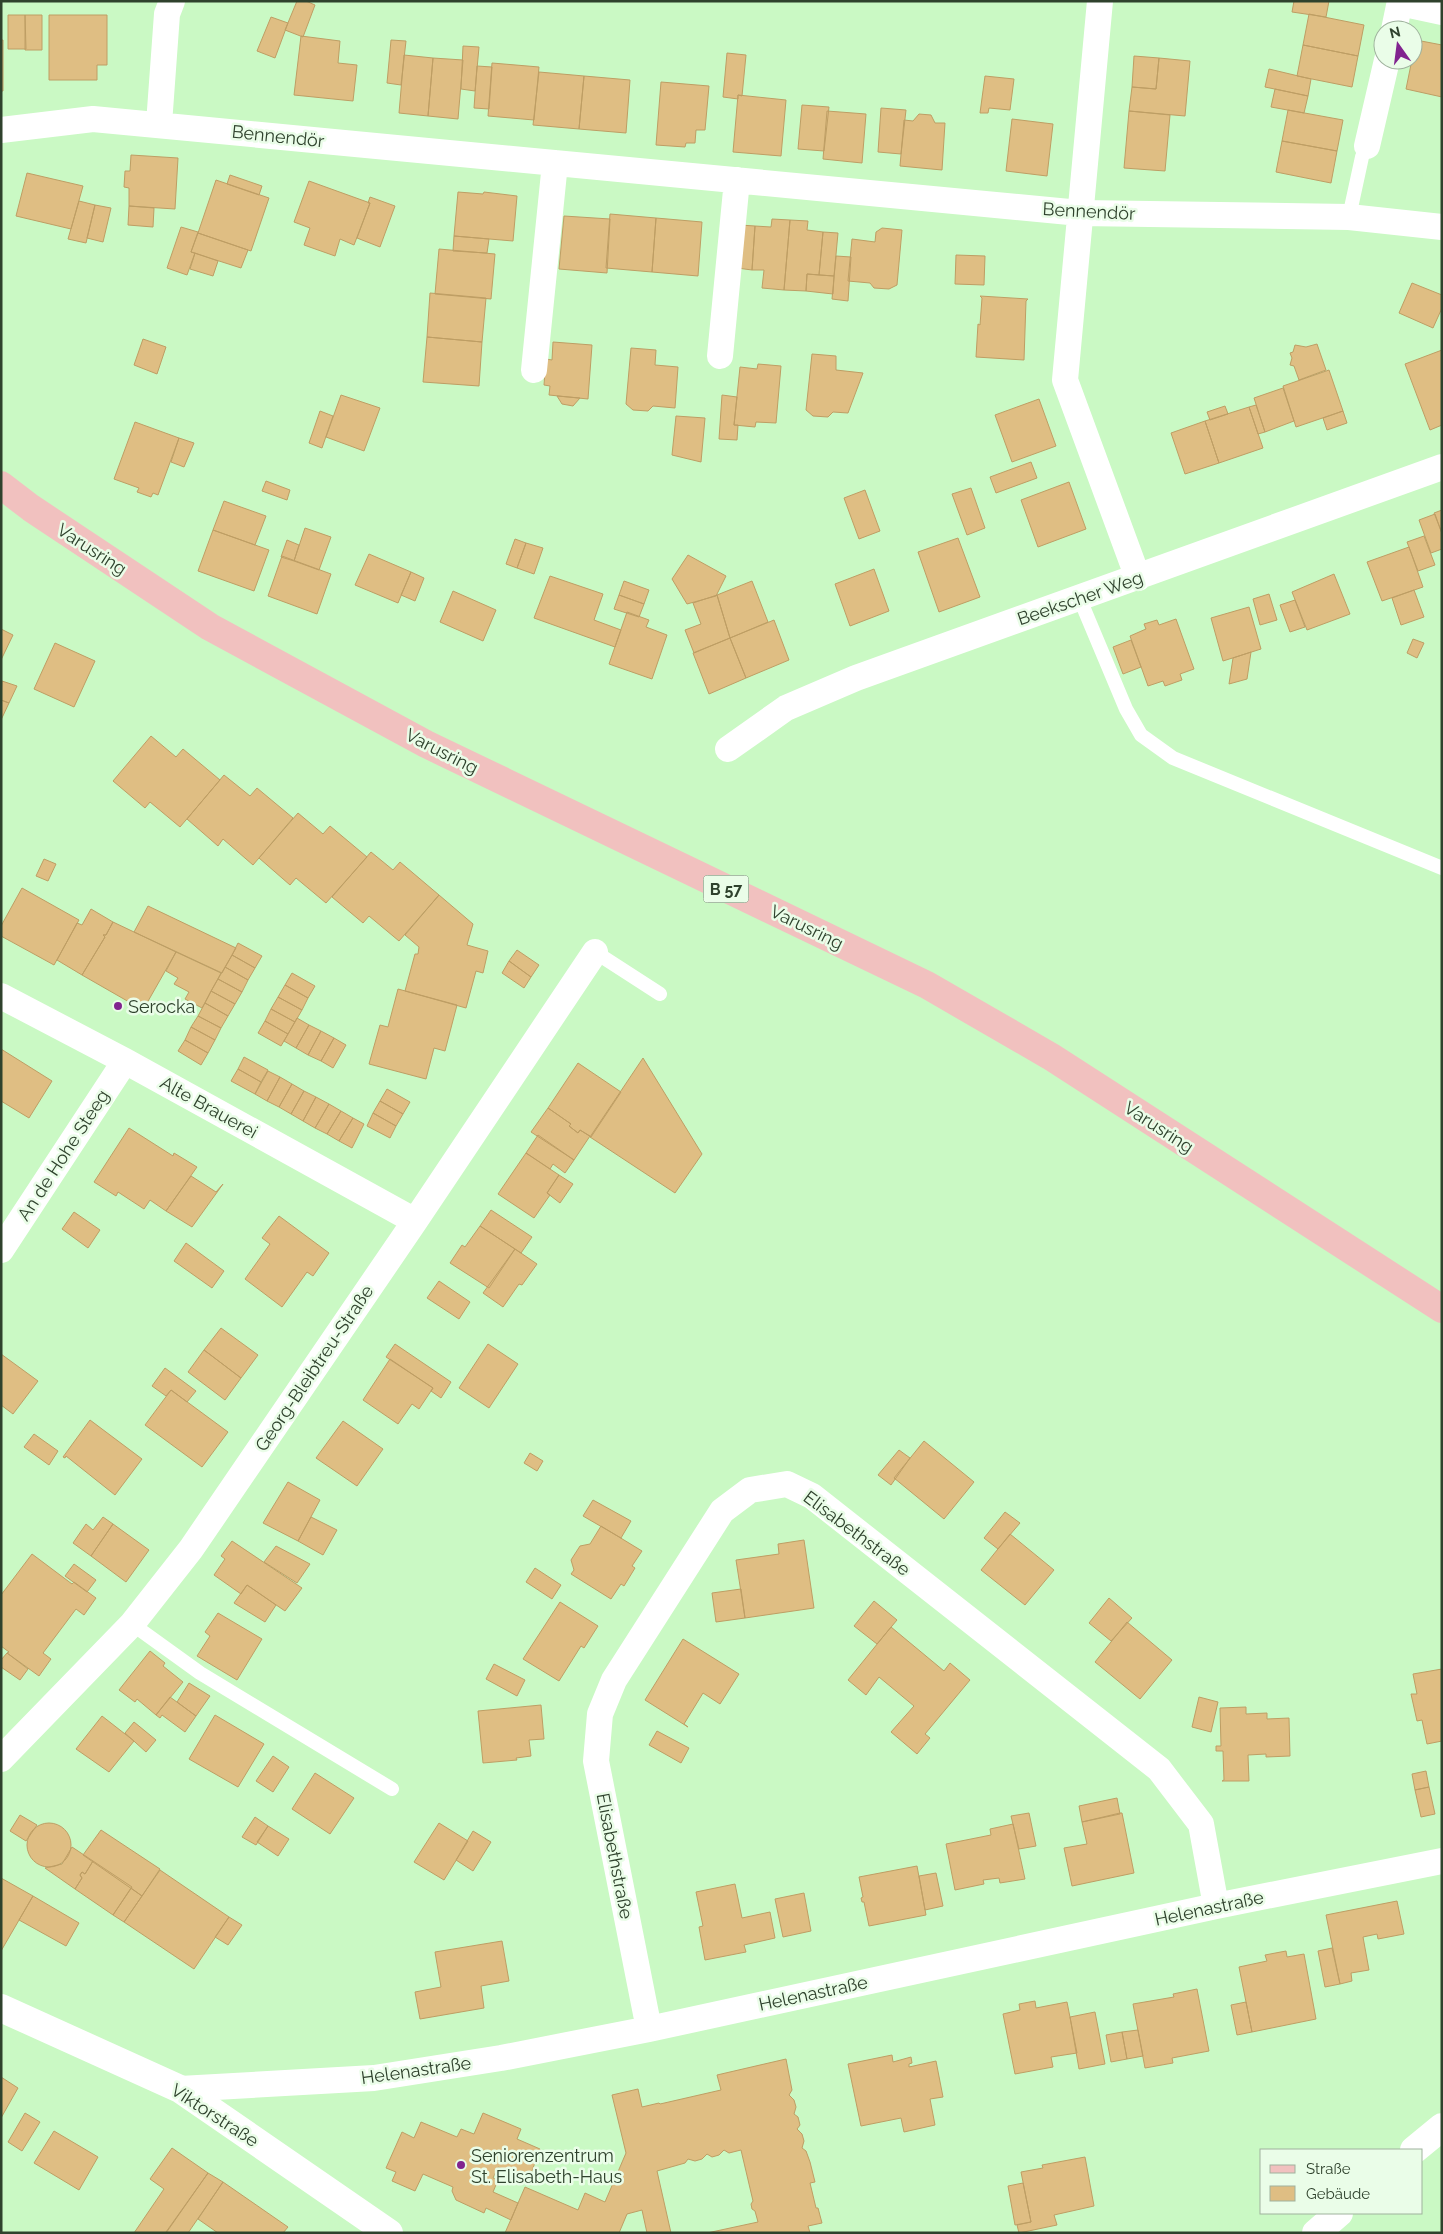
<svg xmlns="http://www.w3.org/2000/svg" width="1443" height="2234" viewBox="0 0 1443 2234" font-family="Raleway,sans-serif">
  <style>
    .building { fill: #dfbe83; stroke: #be9e64 }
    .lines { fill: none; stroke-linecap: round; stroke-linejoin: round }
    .lane { stroke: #fff; stroke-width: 14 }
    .street { stroke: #fff; stroke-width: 26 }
    .secondary { stroke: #fff; stroke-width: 28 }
    .primary { stroke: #f1c1bf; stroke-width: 28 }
    .poi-dot { fill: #81248f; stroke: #eafde8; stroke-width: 2 }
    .labels { text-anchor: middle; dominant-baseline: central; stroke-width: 5; stroke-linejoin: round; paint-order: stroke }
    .shield { fill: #eafde8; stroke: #677a65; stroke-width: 1 }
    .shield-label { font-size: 16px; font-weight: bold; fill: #2f422d }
    .street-label { font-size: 18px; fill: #2f422d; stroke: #eafde8 }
    .poi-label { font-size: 18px; fill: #2f422d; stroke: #eafde8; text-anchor: start }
  </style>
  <rect width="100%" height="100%" fill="#caf9c4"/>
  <path class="building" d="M297,1H306L315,5L303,37L285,30Z
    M1294,1H1329L1326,17L1292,12Z
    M1309,14L1364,25L1358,56L1303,45Z
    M8,15H25L26,49H8Z
    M25,15H42V50H25Z
    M49,15H107V65H97V80H49Z
    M271,17L288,23L275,58L257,51Z
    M301,36L340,41L338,63L357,65L353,101L294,95Z
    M1,40H3V91H1Z
    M391,40L406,41L401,85L387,83Z
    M1416,40L1442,45V97L1406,89Z
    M1303,45L1358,56L1352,87L1297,76Z
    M463,46L479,47L475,91L461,89Z
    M727,53L746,55L742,96L738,95V99L723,97Z
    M404,55L433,58L428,116L399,113Z
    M1134,56L1159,58L1156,89L1132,87Z
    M433,58L463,60L458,119L428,116Z
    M1159,58L1190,61L1185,116L1129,111L1132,87L1156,89Z
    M492,63L539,67L534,120L488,116Z
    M477,66L492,67L489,109L474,108Z
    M1269,69L1311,79L1308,96L1265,87Z
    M539,72L584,76L579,129L533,125Z
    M584,76L630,80L626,133L579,129Z
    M985,76L1014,79L1010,110L989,108L988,113H980Z
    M661,82L709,86L705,130H696L695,143H686L685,147L656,145Z
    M1275,89L1308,96L1304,113L1271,107Z
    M738,95L786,100L781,156L733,152Z
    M802,105L829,107L824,151L798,149Z
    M881,108L906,110L901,154L878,152Z
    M1288,110L1343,120L1337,151L1282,141Z
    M827,111L866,114L862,163L823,159Z
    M1129,111L1170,115L1165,171L1124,168Z
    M919,114L931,115L935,123H945L942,170L900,166L904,120L913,121Z
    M1012,119L1053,124L1047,176L1006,171Z
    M1282,141L1337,151L1331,183L1276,172Z
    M131,155L178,158L175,209L129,206V188L124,187L125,171H130Z
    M27,173L83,186L71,229L16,216Z
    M230,175L262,186L259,195L227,184Z
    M216,180L269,198L251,251L198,233Z
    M309,181L370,203L354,245L340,239L335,256L304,245L310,228L294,222Z
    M458,192L483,194L484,192L517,196L513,241L454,236Z
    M370,197L395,206L380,247L357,238L370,203H368Z
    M79,201L95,205L86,243L68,239Z
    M95,205L111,208L103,242L87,238Z
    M129,206L154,208L153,227L128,225Z
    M610,214L656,218L652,272L606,268Z
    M564,216L610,219L607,273L559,269Z
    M656,218L702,222L698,276L652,272Z
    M772,219L790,220L784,290L762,288L764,270H752L755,226L771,227Z
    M790,220L808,221L807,230L823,232L819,275L807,274L806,291L784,290Z
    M740,225L755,226L752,270L737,268Z
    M181,227L198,232L191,252L195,253L187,275L167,268Z
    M882,228L902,230L897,285L889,289L874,288L870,283L848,281L852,239L875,242L876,232Z
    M823,232L838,233L834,276L819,275Z
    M198,233L248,250L241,268L191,252Z
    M454,236L489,239L487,253L453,251Z
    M439,249L495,254L491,299L435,294Z
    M195,253L218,261L213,276L190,269Z
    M956,255L985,256L984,285L955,284Z
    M836,256L851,257L848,301L832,299Z
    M807,274L834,276L833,294L806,291Z
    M1412,283L1442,295V308L1433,328L1399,313Z
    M430,293L486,298L482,342L427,337Z
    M980,296L1028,299L1026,301L1024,360L976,357L978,324L980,325L982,298Z
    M427,337L482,342L479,386L423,382Z
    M143,339L166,347L157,374L134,365Z
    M553,342L592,345L588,399L549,395L550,386L544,385L546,359L552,360Z
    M1317,344L1326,370L1299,380L1294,366L1290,365L1292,358L1290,353L1293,352L1295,345L1306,347Z
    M631,348L656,350L655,365L678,367L675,408L653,406L648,411L633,410L626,404Z
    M1442,350V425L1430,430L1405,364Z
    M812,354L836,356V370L863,373L848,413L833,412L828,417L813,416L806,410Z
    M758,364L781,366L776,423L756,422L755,427L734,425L740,367L757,369Z
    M1329,370L1343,411L1296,427L1283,386Z
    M1283,388L1294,421L1265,432L1254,398Z
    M341,395L380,408L364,451L326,437Z
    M722,395L737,397L734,425H738L737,440L719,439Z
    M557,396L580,398L573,406L562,404Z
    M1039,399L1056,446L1012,462L995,415Z
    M1256,405L1265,432L1258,434L1249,407Z
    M1225,406L1228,414L1210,420L1207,412Z
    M1249,407L1263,448L1219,463L1205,421Z
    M320,411L333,416L322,448L309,443Z
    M1343,411L1347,423L1327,430L1323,418Z
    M676,416L705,418L701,462L672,455Z
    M1205,421L1219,463L1185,474L1171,433Z
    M135,422L179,438L158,495L153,493L151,497L137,492L139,488L114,479Z
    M179,438L194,443L184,467L171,462Z
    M1031,462L1037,478L996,493L990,477Z
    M266,481L290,490L287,500L262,491Z
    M1069,482L1086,529L1038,547L1021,500Z
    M971,488L985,528L967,535L952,494Z
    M865,490L880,531L859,539L844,498Z
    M224,501L266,516L255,545L213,530Z
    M1442,510V533L1434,513Z
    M1435,514L1442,534V549L1431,553L1419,520Z
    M305,528L331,537L319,570L294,561Z
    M213,530L269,550L254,591L198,571Z
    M1424,536L1435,565L1418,571L1407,542Z
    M958,538L980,597L939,612L918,552Z
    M515,539L526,543L517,568L506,564Z
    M287,540L299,545L294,561L281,557Z
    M526,543L543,548L534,574L517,568Z
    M1409,547L1423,587L1382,601L1367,562Z
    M369,554L411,572L398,603L355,585Z
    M688,555L726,576L716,596L687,604L672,579Z
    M282,556L331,574L317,614L268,596Z
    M874,569L889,611L850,626L835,584Z
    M411,572L424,578L415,601L401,595Z
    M1334,574L1350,614L1307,630L1292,592Z
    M550,576L603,594L594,620L621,630L615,647L534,618Z
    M624,581L649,590L644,604L619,595Z
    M752,581L768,622L730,638L717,595Z
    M1414,590L1424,617L1401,625L1392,598Z
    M453,591L496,610L483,641L440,622Z
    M1269,594L1277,620L1260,625L1253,599Z
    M619,595L644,604L639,617L614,609Z
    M717,595L730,638L694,653L685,630L701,624L693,603Z
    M1295,600L1305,627L1290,632L1280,605Z
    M1249,607L1261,649L1223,661L1211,618Z
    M627,612L649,620L646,627L667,635L652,679L609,664Z
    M1176,619L1194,669L1180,674L1182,680L1165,686L1163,681L1148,686L1130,636L1146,629L1144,624L1157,620L1159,625Z
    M774,620L789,660L746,678L730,638Z
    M1,629L13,635L1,660Z
    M730,638L746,678L709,694L693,653Z
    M1413,639L1424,643L1417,658L1407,653Z
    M1131,640L1141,667L1123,674L1113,647Z
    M55,643L95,661L74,707L34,689Z
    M1251,652L1247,679L1229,684L1233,658Z
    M2,681L17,686L9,703L1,700Z
    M1,700L9,703L1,720Z
    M151,736L176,757L183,749L220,780L180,827L150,802L145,808L113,781Z
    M224,775L250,796L257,788L293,818L253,865L223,839L218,846L187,819Z
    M298,813L323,834L330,826L367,857L326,903L296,878L290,885L259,858Z
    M371,852L393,870L400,862L439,895L399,941L369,916L363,923L332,897Z
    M44,859L56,864L48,881L36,876Z
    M22,888L79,920L54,965L1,936V926Z
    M439,895L473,924L467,945L488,951L483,973L476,971L466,1008L405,991L415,954H418L419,947L405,935Z
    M148,906L236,948L222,973L134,932Z
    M91,909L113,922L106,935H103L105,937L82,975L57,960L77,923L82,925Z
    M113,922L176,952L143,1010L82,975L105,937L103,935H106Z
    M238,943L262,956L255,968L232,955Z
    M517,950L539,965L531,977L509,961Z
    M176,952L221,973L202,1008L185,999L189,992L174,984L178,978L166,971Z
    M232,955L255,968L248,980L225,967Z
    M509,961L531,977L524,988L502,973Z
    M225,967L248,980L242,992L218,979Z
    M292,973L315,986L308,998L285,985Z
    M218,979L242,992L235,1004L211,991Z
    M285,985L308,998L302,1010L278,997Z
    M398,989L457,1005L445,1051L434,1048L426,1079L369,1064L380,1025L388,1027Z
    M211,991L235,1004L228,1016L205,1003Z
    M278,997L302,1010L295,1022L271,1009Z
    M205,1003L228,1016L221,1028L198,1016Z
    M271,1009L295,1022L288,1034L265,1021Z
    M198,1016L221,1028L215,1040L191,1027Z
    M297,1018L309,1025L296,1048L284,1041Z
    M265,1021L288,1034L281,1046L258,1033Z
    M309,1025L321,1031L308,1055L296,1048Z
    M191,1027L215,1040L208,1053L185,1040Z
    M321,1031L334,1038L321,1061L308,1055Z
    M334,1038L346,1045L333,1068L321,1061Z
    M185,1040L208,1053L201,1065L178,1051Z
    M1,1049L52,1081L29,1118L1,1101Z
    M244,1057L268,1070L261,1082L238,1069Z
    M643,1058L702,1154L675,1193L590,1137Z
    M578,1063L621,1092L591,1137L580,1130L578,1133L569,1126L571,1124L548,1108Z
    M238,1069L261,1082L255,1094L231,1081Z
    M268,1071L280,1077L267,1101L255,1094Z
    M280,1077L292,1084L279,1107L267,1101Z
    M292,1084L304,1091L291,1114L279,1107Z
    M387,1089L410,1102L403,1114L380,1101Z
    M304,1091L316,1097L303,1121L291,1114Z
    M316,1097L329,1104L315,1128L303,1121Z
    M380,1101L403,1114L396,1126L373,1113Z
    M329,1104L341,1111L327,1134L315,1128Z
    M548,1108L571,1124L569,1126L578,1133L580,1130L590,1136L574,1160L531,1132Z
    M341,1111L353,1118L339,1141L327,1134Z
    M373,1113L396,1126L390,1138L367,1126Z
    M353,1118L364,1124L352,1148L339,1141Z
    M129,1128L173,1156L174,1153L197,1167L166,1211L150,1200L144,1209L118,1192L116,1196L94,1182Z
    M538,1135L574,1160L565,1173L553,1164L550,1169L526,1153Z
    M526,1153L559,1175L547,1193L550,1195L534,1218L498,1194Z
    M559,1175L573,1184L560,1203L547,1193Z
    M191,1176L216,1192L223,1184L192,1227L166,1211Z
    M491,1210L532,1237L521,1253L480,1226Z
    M74,1212L100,1230L88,1248L62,1229Z
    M279,1216L329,1253L313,1276L307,1272L282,1307L245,1279L270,1244L262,1238Z
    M480,1226L515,1249L489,1288L450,1263L462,1245L465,1247Z
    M186,1243L224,1271L212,1288L174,1261Z
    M515,1249L537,1264L522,1285L519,1284L503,1307L483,1293Z
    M439,1281L470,1302L459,1319L427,1298Z
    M221,1328L258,1355L241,1378L204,1350Z
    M395,1344L451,1382L441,1398L431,1391L433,1388L386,1357Z
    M488,1344L518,1364L489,1408L459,1388Z
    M204,1350L241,1378L225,1400L188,1372Z
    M1,1354L38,1381L13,1414L1,1405Z
    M390,1359L433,1388L419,1409L412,1404L398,1424L363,1400Z
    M165,1368L196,1391L187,1402L171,1390L166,1396L152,1386Z
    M171,1390L228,1432L202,1467L145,1425Z
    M90,1420L142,1459L115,1495L66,1456L65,1458L63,1457Z
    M343,1421L383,1449L357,1486L316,1458Z
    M34,1434L58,1451L49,1465L24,1447Z
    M924,1441L974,1482L944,1519L894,1478Z
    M899,1450L910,1458L891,1485L878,1475Z
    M530,1453L543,1461L537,1471L524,1463Z
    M288,1482L320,1500L298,1541L263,1523Z
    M593,1500L631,1521L621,1538L583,1516Z
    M1005,1512L1020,1523L998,1549L984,1538Z
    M103,1517L113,1524L91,1556L73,1543L86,1524L93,1530Z
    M311,1517L337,1530L323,1555L298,1541Z
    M113,1524L149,1550L126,1582L91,1556Z
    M601,1526L642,1551L632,1566L635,1568L624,1586L621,1584L611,1599L571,1574L574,1570L571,1560L580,1546L590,1544Z
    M1010,1534L1054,1570L1025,1605L981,1570Z
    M804,1540L814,1608L745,1618L736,1560L779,1554L778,1544Z
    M232,1541L302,1588L285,1611L247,1585L241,1594L214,1575L225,1559L221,1556Z
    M276,1546L310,1564L297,1583L264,1562Z
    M32,1554L72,1584L74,1582L96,1598L84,1615L76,1609L43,1653L51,1659L39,1676L7,1653L9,1652L1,1646V1595Z
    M74,1564L96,1580L87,1592L65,1576Z
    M535,1568L561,1585L552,1599L526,1582Z
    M247,1585L276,1605L265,1622L234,1603Z
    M741,1589L745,1618L716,1622L712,1593Z
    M1109,1598L1132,1618L1111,1641L1089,1623Z
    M874,1601L897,1620L877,1644L854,1626Z
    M560,1602L598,1626L584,1648L581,1646L559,1681L523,1659Z
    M218,1613L262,1639L237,1680L197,1656L210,1636L205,1632Z
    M1127,1622L1172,1660L1140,1699L1095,1662Z
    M891,1627L944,1671L950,1663L970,1680L925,1734L930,1738L917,1754L891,1732L914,1706L879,1677L866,1695L848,1680Z
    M683,1639L739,1674L720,1704L703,1693L684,1724L688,1727L645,1700Z
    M150,1651L165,1663L163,1666L183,1682L156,1715L137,1699L135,1702L119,1690Z
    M7,1653L28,1669L20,1680L1,1667V1660Z
    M494,1664L525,1680L517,1696L486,1679Z
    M1442,1669V1741L1427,1744L1422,1720L1417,1721L1411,1694H1417L1413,1674Z
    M189,1683L210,1696L196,1716L177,1702Z
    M170,1697L196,1716L185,1732L162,1715L160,1718L156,1715Z
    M1199,1697L1218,1702L1211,1732L1192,1727Z
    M541,1705L544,1739L529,1740L531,1756L516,1758L517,1760L483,1763L478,1711Z
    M1246,1707V1714L1267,1713V1719L1289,1718L1290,1756L1266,1757V1754L1248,1755L1249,1781H1222L1224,1780L1223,1751H1216V1746H1221L1220,1708Z
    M215,1715L264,1744L238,1787L189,1759Z
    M102,1716L134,1741L109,1772L76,1749Z
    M134,1722L156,1740L146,1752L125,1733Z
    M657,1731L689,1748L681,1763L649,1745Z
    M273,1756L289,1767L273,1792L256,1781Z
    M1426,1771L1429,1787L1415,1790L1412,1774Z
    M315,1773L354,1798L330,1834L292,1809Z
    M1429,1787L1435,1814L1421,1817L1415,1790Z
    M1117,1798L1120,1814L1082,1822L1079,1806Z
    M1029,1813L1036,1846L1019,1849L1011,1816Z
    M1120,1813H1122L1134,1873L1072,1886L1064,1848L1087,1844L1082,1822Z
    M20,1815L37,1825L26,1841L10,1831Z
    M255,1817L268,1826L256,1845L242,1837Z
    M27 1845a22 22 0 1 1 44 0a22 22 0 1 1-44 0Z
    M439,1823L468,1841L444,1880L414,1862Z
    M1013,1824L1025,1879L1000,1883L999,1878L983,1880L984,1884L955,1890L946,1844L991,1835L990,1829Z
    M268,1826L289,1839L278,1856L257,1842Z
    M101,1830L160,1869L142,1896L83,1855Z
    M473,1831L491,1842L473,1871L456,1860Z
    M72,1847L93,1861L85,1874L82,1872L80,1875L82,1878L75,1889L45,1868L62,1864Z
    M93,1861L132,1887L113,1915L75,1889L82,1878L80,1875L82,1872L85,1874Z
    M917,1866L926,1915L869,1926L864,1902H862L861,1898L863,1897L859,1877Z
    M160,1870L229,1917L194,1969L124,1922Z
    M936,1873L943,1906L925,1910L919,1876Z
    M1,1878L33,1896L1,1951Z
    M735,1884L742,1918L770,1912L775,1938L744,1945L746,1952L705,1960L699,1927L703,1926L696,1892Z
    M131,1888L142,1896L124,1922L113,1915Z
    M804,1893L811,1931L783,1937L775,1899Z
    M33,1896L79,1923L66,1946L19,1920Z
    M1397,1901L1404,1934L1378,1939L1377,1934L1363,1937L1369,1970L1351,1973L1352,1981L1340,1984L1326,1915Z
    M229,1917L242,1925L228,1945L215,1937Z
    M502,1941L509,1981L481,1986L484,2008L420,2019L415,1992L441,1987L435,1952Z
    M1332,1948L1340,1984L1325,1987L1318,1951Z
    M1286,1951L1287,1957L1304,1954L1316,2019L1252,2032L1239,1967L1267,1961L1265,1955Z
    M1197,1989L1209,2051L1172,2058L1173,2063L1145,2068L1133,2004L1174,1997L1173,1994Z
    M1035,2001L1036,2008L1067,2002L1077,2053L1051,2057L1053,2067L1015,2074L1003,2014L1020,2010L1019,2004Z
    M1246,2002L1252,2032L1237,2035L1231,2005Z
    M1095,2012L1105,2064L1079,2069L1070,2017Z
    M1138,2030L1143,2056L1127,2059L1122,2032Z
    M1122,2032L1127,2059L1111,2062L1106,2035Z
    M892,2055L893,2062L911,2057L912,2063L909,2064V2067L936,2061L943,2097L930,2099L935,2125L904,2132L901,2118L861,2126L848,2064Z
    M786,2059L792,2090L789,2095L794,2100L796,2107L794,2114L798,2117L800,2125L797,2129L802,2134L804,2141L802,2148L806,2151L810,2162L815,2182L810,2183L816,2208H818L822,2223L808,2226L810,2233H707L758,2222L755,2211L752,2209L751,2204L753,2201L741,2150L729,2153L724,2150L719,2155L712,2157L707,2154L702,2159L695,2161L688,2159L685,2163L657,2171L671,2233H647L642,2210L627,2214L619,2233H505L525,2187L578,2210L585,2193L605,2202L626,2153L612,2095L638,2089L642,2107L659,2103L660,2104L721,2090L717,2075Z
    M1,2077L18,2088L1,2118Z
    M25,2113L40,2122L22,2151L8,2142Z
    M483,2113L521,2129L517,2139L540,2149L529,2179L498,2167L493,2178L498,2180L493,2192L518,2203L511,2220L486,2208L484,2213L456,2200L452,2191L453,2187L423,2174L415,2191L392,2181L396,2172L386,2168L402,2132L414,2138L421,2122L457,2137L461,2129L474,2134Z
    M54,2131L98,2157L79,2190L34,2163Z
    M172,2148L208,2173L166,2233H134L164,2189L150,2179Z
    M1085,2157L1094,2206L1054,2215L1057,2225L1019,2233L1017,2225L1031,2222L1021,2172L1043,2168L1042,2165Z
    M208,2173L223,2182L188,2233H168L166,2232Z
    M223,2182L288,2227L283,2233H218L198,2219Z
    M1023,2183L1031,2222L1015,2225L1008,2186Z"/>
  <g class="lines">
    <path class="lane" d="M1349,217L1362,157L1367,146
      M1079,597L1126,709L1141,735L1173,758L1442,868
      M595,952L660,994
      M132,1624L200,1673L392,1789"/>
    <path class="street" d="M1100,1L1065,380L1138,578
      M1400,3L1442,12
      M1394,30L1400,1
      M159,124L167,14L172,1
      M1,130L93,119L1080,213L1349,217L1442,227
      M1367,146L1387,60
      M720,356L737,180
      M534,370L555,163
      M728,749L786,708L856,678L1442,467
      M1,996L125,1061L415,1221
      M1,1250L125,1061
      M1,1759L132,1624L191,1549L415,1221L595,952
      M649,2029L596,1761L600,1714L614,1680L722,1511L750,1490L787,1484L812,1496L1159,1769L1201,1824L1216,1906
      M180,2089L374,2078L501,2058L649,2029L1216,1906L1442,1861"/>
    <path class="secondary" d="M1,2008L180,2089L389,2233
      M1414,2150L1442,2127
      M1316,2233L1339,2213"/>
    <path class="primary" d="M1,485L31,508L210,627L426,744L927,985L1050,1056L1442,1309"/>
  </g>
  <g class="poi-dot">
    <circle cx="118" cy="1006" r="5"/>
    <circle cx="461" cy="2165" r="5"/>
  </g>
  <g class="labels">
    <rect class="shield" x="703.5" y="875.5" width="45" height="27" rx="4"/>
    <g class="shield-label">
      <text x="726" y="889">B 57</text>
    </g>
    <g class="street-label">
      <text transform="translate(278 136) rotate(6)">Bennendör</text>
      <text transform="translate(1089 211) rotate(3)">Bennendör</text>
      <text transform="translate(92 549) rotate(33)">Varusring</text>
      <text transform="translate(1080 598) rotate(-19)">Beekscher Weg</text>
      <text transform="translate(442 751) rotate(27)">Varusring</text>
      <text transform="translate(807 927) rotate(26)">Varusring</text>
      <text transform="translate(209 1107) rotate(29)">Alte Brauerei</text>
      <text transform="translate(1159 1127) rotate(33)">Varusring</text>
      <text transform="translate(63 1155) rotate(-57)">An de Hohe Steeg</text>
      <text transform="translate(314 1368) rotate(-56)">Georg-Bleibtreu-Straße</text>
      <text transform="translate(857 1533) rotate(37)">Elisabethstraße</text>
      <text transform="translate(615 1856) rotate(79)">Elisabethstraße</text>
      <text transform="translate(1209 1908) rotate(-12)">Helenastraße</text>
      <text transform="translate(813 1993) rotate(-12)">Helenastraße</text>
      <text transform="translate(416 2070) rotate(-8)">Helenastraße</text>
      <text transform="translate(215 2115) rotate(33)">Viktorstraße</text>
    </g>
    <g class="poi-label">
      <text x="128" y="1006">Serocka</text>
      <text x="471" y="2155">Seniorenzentrum<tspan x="471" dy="21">St. Elisabeth-Haus</tspan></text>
    </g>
  </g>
  <rect width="1443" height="2234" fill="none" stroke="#2f422d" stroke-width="5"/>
  <rect x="1260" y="2149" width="162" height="65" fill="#eafde8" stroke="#9fb29d"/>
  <rect x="1270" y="2165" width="25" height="8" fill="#f1c1bf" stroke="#9fb29d"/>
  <text x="1306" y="2174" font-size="15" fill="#2f422d">Straße</text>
  <rect x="1270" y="2186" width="25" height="15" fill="#dfbe83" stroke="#9fb29d"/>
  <text x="1306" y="2199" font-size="15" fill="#2f422d">Gebäude</text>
  <g transform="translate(1398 45) rotate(346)"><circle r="24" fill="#eafde8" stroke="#9fb29d"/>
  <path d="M0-4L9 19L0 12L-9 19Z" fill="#81248f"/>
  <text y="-8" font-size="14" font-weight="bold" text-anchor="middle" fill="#2f422d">N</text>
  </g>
</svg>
